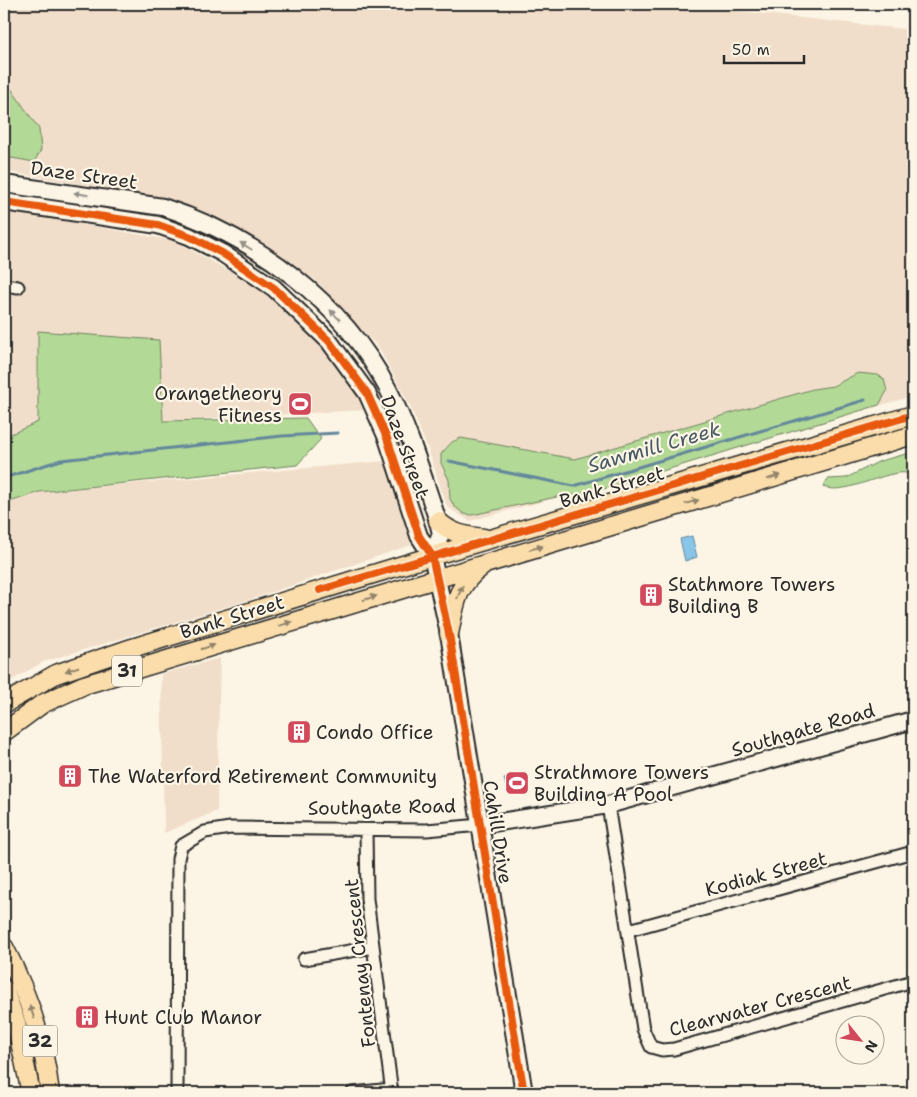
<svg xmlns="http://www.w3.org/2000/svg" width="917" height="1097" viewBox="0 0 917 1097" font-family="'Shantell Sans',sans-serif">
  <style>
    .built { fill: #f1deca }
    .green { fill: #b2d995; stroke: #6e8260 }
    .water { fill: #88c5e8; stroke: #63879c }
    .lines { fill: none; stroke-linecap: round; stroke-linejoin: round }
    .stream { stroke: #63879c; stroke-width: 3 }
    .street-casing { stroke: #2b2b2b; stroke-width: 15 }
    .secondary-casing { stroke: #2b2b2b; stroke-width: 20 }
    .primary-casing { stroke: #2b2b2b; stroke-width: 21 }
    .street { stroke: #fcf5e5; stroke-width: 11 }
    .secondary { stroke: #fcf5e5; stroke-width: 16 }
    .primary { stroke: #faddab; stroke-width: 18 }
    .cycleway-casing { stroke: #fcf5e5; stroke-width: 11 }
    .cycleway { stroke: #e8590c; stroke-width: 8 }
    .oneway { fill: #949088 }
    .oneway2 { fill: #92846b }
    .labels { text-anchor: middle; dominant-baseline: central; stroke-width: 4.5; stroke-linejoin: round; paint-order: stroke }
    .shield { fill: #fcf5e5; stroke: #6a6863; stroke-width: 1 }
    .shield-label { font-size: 18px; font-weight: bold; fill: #2b2b2b }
    .street-label { font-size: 19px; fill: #2b2b2b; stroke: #fcf5e5 }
    .poi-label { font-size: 19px; fill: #2b2b2b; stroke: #fcf5e5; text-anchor: start }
    .water-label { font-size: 20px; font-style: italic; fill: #475964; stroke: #fcf5e5 }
  </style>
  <rect width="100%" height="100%" fill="#fcf5e5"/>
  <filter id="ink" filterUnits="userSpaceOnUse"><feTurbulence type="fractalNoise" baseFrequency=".02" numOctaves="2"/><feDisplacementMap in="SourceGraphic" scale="10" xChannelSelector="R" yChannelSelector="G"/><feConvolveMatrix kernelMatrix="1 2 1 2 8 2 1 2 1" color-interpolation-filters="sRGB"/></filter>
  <g filter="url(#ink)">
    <path class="built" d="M4,4H672L913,30V396L600,486L470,521L447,507L428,449L410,406L379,348L314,279L256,245L172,206L97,187L4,171Z
      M4,210L175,241L262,289L294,318L331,357L362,400L366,410L163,421L38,331V422L4,437Z
      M385,461L411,545L252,599L43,662L4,685V504L39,492Z
      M220,658L217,811L164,833L161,674Z"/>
    <path class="green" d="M4,84L10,87L39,129L41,150L34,162L12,158L4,161Z
      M38,331L159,340L163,421L306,418L321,439L297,465L39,492L4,504V437L38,422Z
      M858,373L878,375L884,379L887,391L879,405L587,494L561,496L472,515L464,514L454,506L450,499L449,480L441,463V454L452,442L461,438L575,459L813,389L833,386Z
      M906,454H913V475C893,464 849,497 823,487L828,479L846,478L880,461Z"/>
    <path class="water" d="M692,536L697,557L685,561L680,539Z
      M524,774L527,776L529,786L508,791L504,779Z"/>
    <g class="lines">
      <path class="stream" d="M449,461L574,486L865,400
        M4,478L61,460L282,436L338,433"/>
      <defs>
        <path id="street" d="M4,285L18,287
          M608,805L643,1029L651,1047L662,1050L674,1049L913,981
          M366,830L367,899L392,1093
          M629,930L913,852
          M304,959L373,947
          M177,1093L178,859L181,846L205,832L230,828L427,830L480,825
          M352,1093L392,1089"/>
        <path id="secondary" d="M4,184L163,207C256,237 343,302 388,389C410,431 423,477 438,521L441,534L432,556
          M4,202L158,225L189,236L222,253L274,288L329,341L367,393L387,438L419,536L432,556L449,634L524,1093
          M480,825L608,805L913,720"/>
        <path id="primary" d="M438,521C452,534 465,536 484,538
          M449,634C455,604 456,585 483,566
          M4,704L56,674L132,648L432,556L913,415
          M4,732L42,704L84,685L913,435
          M4,947C28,993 44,1042 50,1093
          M4,989L16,1023L31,1093"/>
      </defs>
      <use href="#street" class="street-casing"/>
      <use href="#secondary" class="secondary-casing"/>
      <use href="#primary" class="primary-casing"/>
      <use href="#street" class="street"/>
      <use href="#secondary" class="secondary"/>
      <use href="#primary" class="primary"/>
      <defs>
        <path id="cycleway" d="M4,202L158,225L189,236L222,253L274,288L329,341L367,393L387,438L419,536L432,556L449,634L524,1093
          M320,590L913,415"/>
      </defs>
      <use href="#cycleway" class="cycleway-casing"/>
      <use href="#cycleway" class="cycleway"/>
    </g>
    <defs><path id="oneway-solid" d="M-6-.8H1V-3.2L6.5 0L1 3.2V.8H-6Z" transform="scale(1.25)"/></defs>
    <g class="oneway">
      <use href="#oneway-solid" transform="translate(81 194) rotate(-171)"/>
      <use href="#oneway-solid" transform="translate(246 246) rotate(-148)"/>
      <use href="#oneway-solid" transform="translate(335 315) rotate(-134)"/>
    </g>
    <g class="oneway2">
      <use href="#oneway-solid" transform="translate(774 477) rotate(-17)"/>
      <use href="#oneway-solid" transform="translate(692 502) rotate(-16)"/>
      <use href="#oneway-solid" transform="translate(536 548) rotate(-16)"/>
      <use href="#oneway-solid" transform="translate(460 592) rotate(-66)"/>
      <use href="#oneway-solid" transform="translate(370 598) rotate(-17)"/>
      <use href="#oneway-solid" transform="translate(285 624) rotate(-17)"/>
      <use href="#oneway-solid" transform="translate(208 647) rotate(-17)"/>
      <use href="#oneway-solid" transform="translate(72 669) rotate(161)"/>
      <use href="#oneway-solid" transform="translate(32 1012) rotate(-108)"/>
    </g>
  </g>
  <defs>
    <symbol id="stadium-square" viewBox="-11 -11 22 22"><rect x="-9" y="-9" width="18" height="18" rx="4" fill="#d1495b" stroke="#fcf5e5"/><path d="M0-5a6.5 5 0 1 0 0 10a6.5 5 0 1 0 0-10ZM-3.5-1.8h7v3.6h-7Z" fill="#fff"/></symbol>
    <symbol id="building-square" viewBox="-11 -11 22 22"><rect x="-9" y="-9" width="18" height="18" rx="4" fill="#d1495b" stroke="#fcf5e5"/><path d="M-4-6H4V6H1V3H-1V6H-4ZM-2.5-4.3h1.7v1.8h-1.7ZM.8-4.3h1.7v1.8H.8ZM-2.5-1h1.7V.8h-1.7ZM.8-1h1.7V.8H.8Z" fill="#fff"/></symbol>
  </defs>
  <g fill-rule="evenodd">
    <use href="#stadium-square" x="286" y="390" width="28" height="28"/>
    <use href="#building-square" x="637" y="581" width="28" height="28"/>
    <use href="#building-square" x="285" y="718" width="28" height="28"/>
    <use href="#building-square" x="56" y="762" width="28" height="28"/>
    <use href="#stadium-square" x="503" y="769" width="28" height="28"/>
    <use href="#building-square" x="73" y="1003" width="28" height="28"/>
  </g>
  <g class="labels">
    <g class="shield">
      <rect x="112" y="655.5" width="30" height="31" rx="4"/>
      <rect x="22.5" y="1025.5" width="35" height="31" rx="4"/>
    </g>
    <g class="shield-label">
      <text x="127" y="671">31</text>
      <text x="40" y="1041">32</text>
    </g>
    <g class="street-label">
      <text transform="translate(84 175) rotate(8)">Daze Street</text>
      <text transform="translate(405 447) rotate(70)">Daze Street</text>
      <text transform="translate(612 487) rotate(-16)">Bank Street</text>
      <text transform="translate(232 617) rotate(-17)">Bank Street</text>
      <text transform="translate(803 730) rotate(-16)">Southgate Road</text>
      <text transform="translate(382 807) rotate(-1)">Southgate Road</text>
      <text transform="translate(498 832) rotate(81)">Cahill Drive</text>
      <text transform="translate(766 874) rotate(-15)">Kodiak Street</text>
      <text transform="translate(360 963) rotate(-96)">Fontenay Crescent</text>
      <text transform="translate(760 1006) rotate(-15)">Clearwater Crescent</text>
    </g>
    <g class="poi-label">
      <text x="282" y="393" text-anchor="end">Orangetheory<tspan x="282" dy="22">Fitness</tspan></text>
      <text x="668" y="584">Stathmore Towers<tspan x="668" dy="22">Building B</tspan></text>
      <text x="316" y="732">Condo Office</text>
      <text x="534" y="772">Strathmore Towers<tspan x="534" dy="22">Building A Pool</tspan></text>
      <text x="88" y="776">The Waterford Retirement Community</text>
      <text x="104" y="1017">Hunt Club Manor</text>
    </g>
    <g class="water-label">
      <text transform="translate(654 447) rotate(-16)">Sawmill Creek</text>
    </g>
  </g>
  <rect width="917" height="1097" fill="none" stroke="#fcf5e5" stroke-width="20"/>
  <rect x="10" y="10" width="897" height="1077" fill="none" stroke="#2b2b2b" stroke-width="2" filter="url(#ink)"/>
  <g transform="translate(860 1040) rotate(120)"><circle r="24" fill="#fcf5e5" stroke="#a8a49b"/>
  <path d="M0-4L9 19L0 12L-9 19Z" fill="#d1495b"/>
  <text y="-8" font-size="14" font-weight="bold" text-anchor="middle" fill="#2b2b2b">N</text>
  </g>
  <path d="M724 55v8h80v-8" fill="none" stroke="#2b2b2b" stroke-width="2.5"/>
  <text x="732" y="55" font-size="15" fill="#2b2b2b" stroke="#fcf5e5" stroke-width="4" paint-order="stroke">50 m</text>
</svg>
